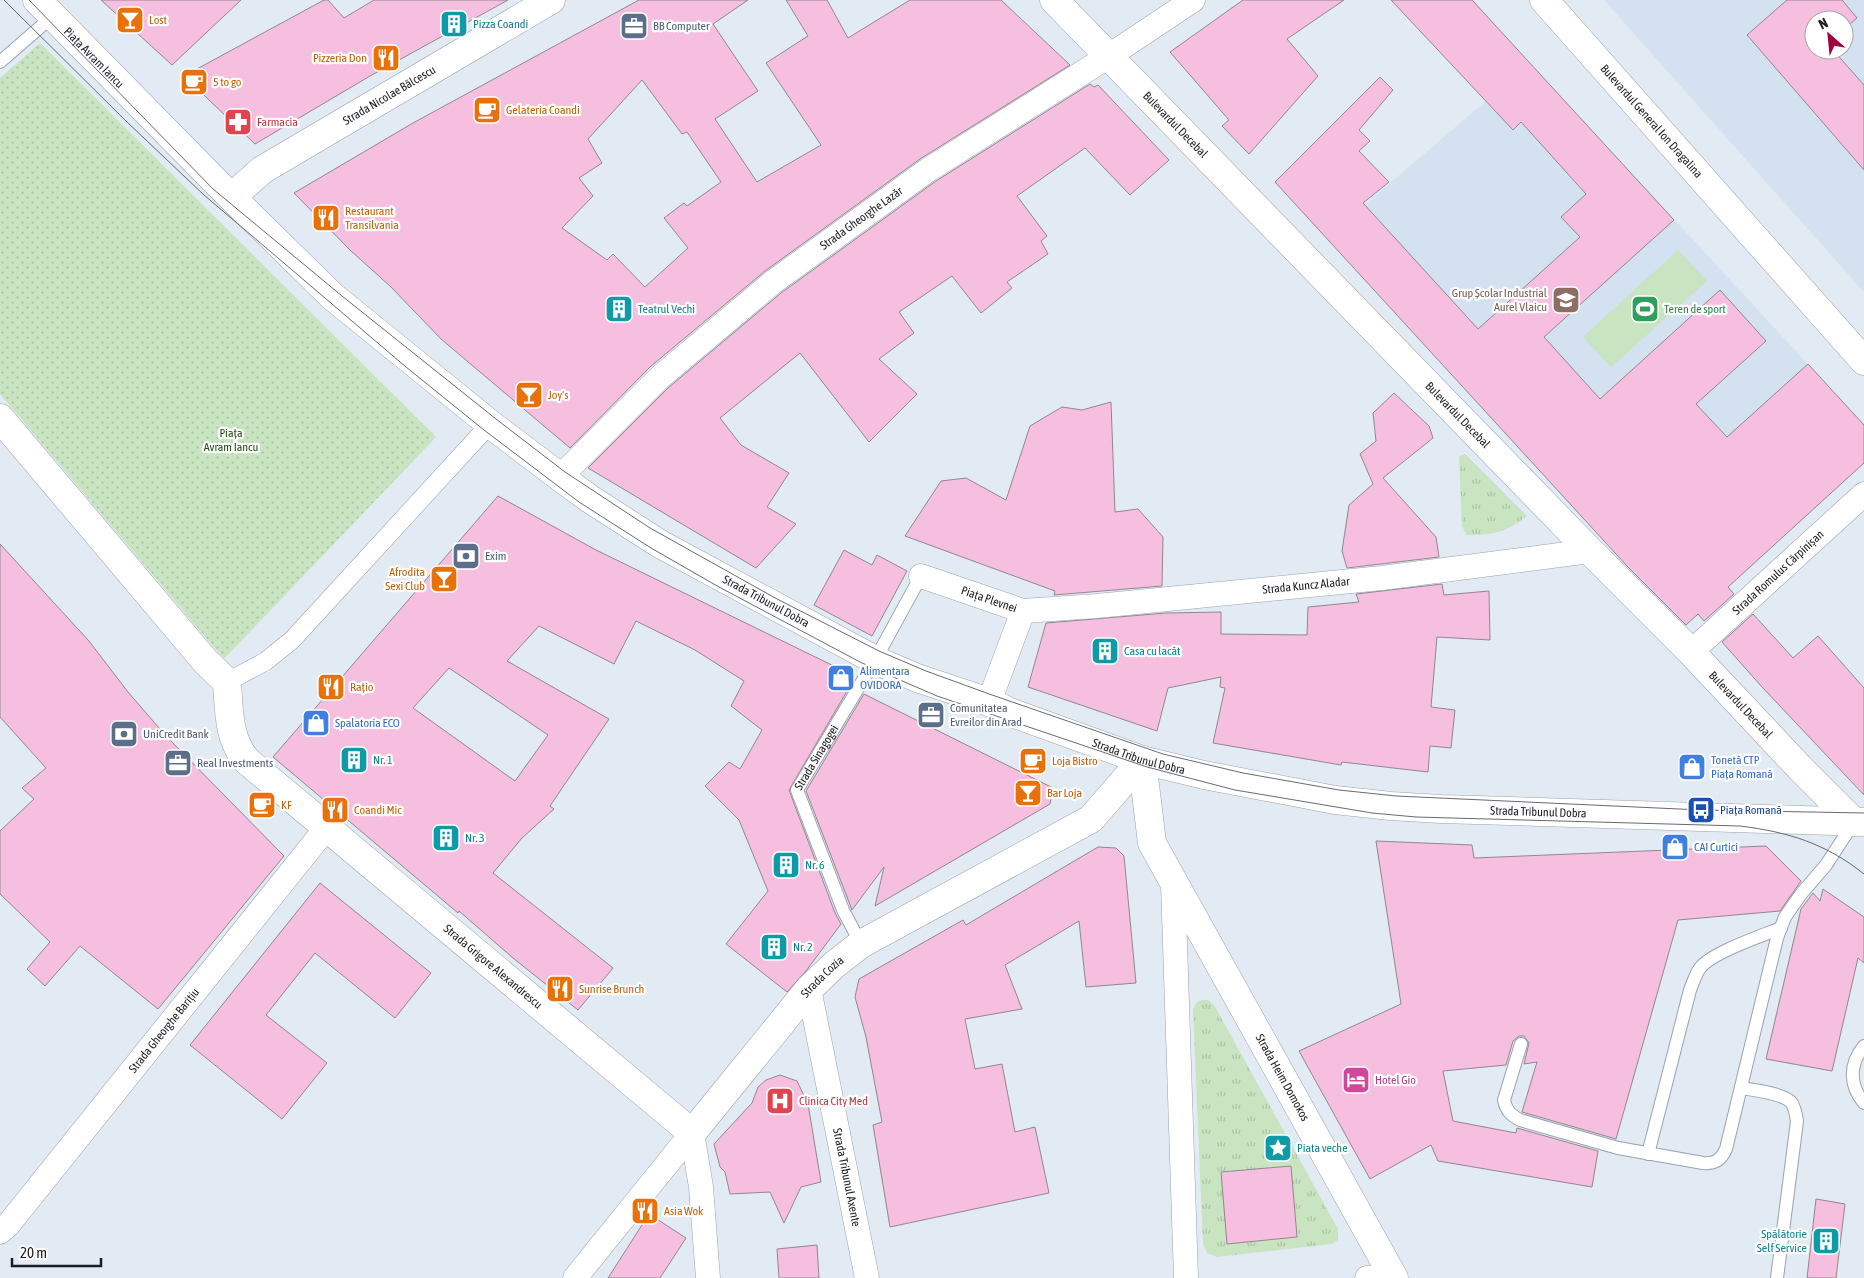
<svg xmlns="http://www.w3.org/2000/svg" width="1864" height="1278" viewBox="0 0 1864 1278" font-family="'Asap Condensed',sans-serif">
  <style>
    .built { fill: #d4e1f1; fill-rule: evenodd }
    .grass { fill: url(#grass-tufts) }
    .park { fill: url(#park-dots) }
    .garden { fill: #c8e4c0 }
    .building { fill: #f6bfdf; stroke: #92878d; fill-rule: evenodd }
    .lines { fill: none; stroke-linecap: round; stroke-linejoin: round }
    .service-casing { stroke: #9aa2ab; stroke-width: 14 }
    .pedestrian-casing { stroke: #9aa2ab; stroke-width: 19 }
    .minor-casing { stroke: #9aa2ab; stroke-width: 25 }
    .tertiary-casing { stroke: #9aa2ab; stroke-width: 29 }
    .secondary-casing { stroke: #9aa2ab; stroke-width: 29 }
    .primary-casing { stroke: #9aa2ab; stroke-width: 29 }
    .service { stroke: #fff; stroke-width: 12 }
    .pedestrian { stroke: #fff; stroke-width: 18 }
    .minor { stroke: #fff; stroke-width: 24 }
    .tertiary { stroke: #fff; stroke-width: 28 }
    .secondary { stroke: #fff; stroke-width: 28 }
    .primary { stroke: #fff; stroke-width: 28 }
    .tram { stroke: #666b71; stroke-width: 1 }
    .labels { text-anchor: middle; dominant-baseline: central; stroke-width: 4.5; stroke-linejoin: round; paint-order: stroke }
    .food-label { font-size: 12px; fill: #c56008; stroke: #fff; text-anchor: start }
    .culture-label { font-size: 12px; fill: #0d838f; stroke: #fff; text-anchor: start }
    .service-label { font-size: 12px; fill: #4e5e75; stroke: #fff; text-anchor: start }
    .street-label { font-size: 12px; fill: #1a1d21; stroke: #fff }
    .health-label { font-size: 12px; fill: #be3a42; stroke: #fff; text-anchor: start }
    .education-label { font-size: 12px; fill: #785e54; stroke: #fff; text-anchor: end }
    .leisure-label { font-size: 12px; fill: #27864d; stroke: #fff; text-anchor: start }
    .park-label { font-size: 12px; fill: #224f0f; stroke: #fff }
    .shop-label { font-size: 12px; fill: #366cbe; stroke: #fff; text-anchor: start }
    .transit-label { font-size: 12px; fill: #164399; stroke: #fff; text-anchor: start }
    .hotel-label { font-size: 12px; fill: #b23c85; stroke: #fff; text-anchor: start }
  </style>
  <defs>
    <pattern id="grass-tufts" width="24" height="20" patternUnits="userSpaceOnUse" patternTransform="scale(1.25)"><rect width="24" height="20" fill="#c8e4c0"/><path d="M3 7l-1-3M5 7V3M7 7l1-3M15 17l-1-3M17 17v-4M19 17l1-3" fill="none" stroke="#abc3a5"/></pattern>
    <pattern id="park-dots" width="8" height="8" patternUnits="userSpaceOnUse" patternTransform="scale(1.25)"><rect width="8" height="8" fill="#c8e4c0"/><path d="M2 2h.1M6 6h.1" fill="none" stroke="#abc3a5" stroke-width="1.8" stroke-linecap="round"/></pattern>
  </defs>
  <rect width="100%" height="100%" fill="#e2eaf3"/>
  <path class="built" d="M1604,0H1864V292ZM1814,20H1844V50H1814Z
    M1529,62L1864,425V463L1683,628L1327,237L1486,101Z"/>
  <path class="grass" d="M1465,454L1527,516C1504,533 1494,535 1466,535L1462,525L1459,456Z
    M1202,1000H1208L1214,1005L1338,1229V1240L1331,1244L1217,1257L1207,1253L1203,1243L1193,1010L1196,1003Z"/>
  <path class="park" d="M40,43L436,437L224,659L0,394V78Z"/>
  <path class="garden" d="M1678,250L1707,281L1611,367L1583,337Z"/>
  <path class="building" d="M101,0H241L172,65Z
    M324,0H328L344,18L374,0H508L370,76L255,144L184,76Z
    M639,0H748L713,24L758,91L715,119L757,182L821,145L766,63L808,36L786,0H827L848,38L910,0H1001L1070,65L920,159L765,271L650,367L570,448L441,339L391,287L350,250L294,193L413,123ZM642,80L682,134L687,132L721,182L687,206L684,203L664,218L688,248L645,287L613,254L607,260L562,228L593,196L579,178L602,163L588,139Z
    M1243,0H1344L1287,39L1318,76L1249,154L1222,126L1229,120L1170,52Z
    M1391,0H1472L1674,220L1544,337L1600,399L1720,290L1766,341L1696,404L1727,437L1808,364L1864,425V463L1728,587L1734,594L1704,621L1698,614L1686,625L1627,566L1275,182L1380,77L1393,90L1359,130L1370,141L1359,151L1389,182L1363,203L1478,329L1580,237L1561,217L1586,194L1521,122L1513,130Z
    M1787,0H1842L1857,18L1844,29V20H1814V50H1833L1864,85V170L1747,35Z
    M1090,84L1094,87L1098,85L1169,160L1130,195L1085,148L1017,196L1047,236L1041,241L1048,254L1007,282L1012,288L981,313L952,276L899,312L914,333L879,359L917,394L869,442L800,353L720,418L741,445L789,473L767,507L796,524L756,568L588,468L668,388L781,293L936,181Z
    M1394,393L1429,426L1433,438L1383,478L1436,537L1439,557L1347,568L1342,551L1349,505L1373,484L1360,454L1376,441L1373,413Z
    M1111,402L1115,512L1138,509L1163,537L1162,586L1054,595L1055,591L905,536L941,481L966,478L1006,500L1030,426L1062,407L1082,410Z
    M498,496L596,550L842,670L850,686L789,790L835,913L841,924L806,971L787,992L726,944L768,891L739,820L705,786L729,762L740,769L762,730L731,706L744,681L695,650L636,621L614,664L539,626L507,661L609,719L550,806L554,809L522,838L493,873L613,968L578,1010L513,958L459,911L458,913L273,757ZM449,668L548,735L515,781L413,708Z
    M0,544L89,641L128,692L166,736L284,856L158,1009L80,946L45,986L27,969L50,942L0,894V831L34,799L22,788L46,768L0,717Z
    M844,550L872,565L877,555L907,571L872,636L814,605Z
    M1442,584L1444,595L1489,591L1490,640L1437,637L1431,707L1455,710L1451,748L1430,746L1428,772L1342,762L1341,765L1213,743L1225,688L1220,687L1221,677L1168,688L1157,731L1028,687L1046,623L1166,613L1221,612V634L1307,635L1308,607L1359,602L1356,594Z
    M1753,614L1793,658L1818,636L1864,688V795L1762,687L1722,642Z
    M864,694L1053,788L1050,804L875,906L884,867L852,910L806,791Z
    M1376,841L1472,845L1474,858L1766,846L1801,881L1780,911L1678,920L1616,1139L1522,1112L1537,1062L1524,1064L1529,1043L1524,1036H1519L1513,1041L1506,1065L1443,1071L1453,1121L1516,1133L1517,1128L1598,1151L1592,1187L1438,1161L1431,1145L1370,1179L1299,1051L1401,1004Z
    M1098,847L1116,848L1124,856L1136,983L1086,987L1079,921L1005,965L1022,1009L965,1019L975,1069L1002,1064L1015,1132L1035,1127L1049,1193L890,1227L873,1125L882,1122L866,1037L855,997L859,979L963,920L966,925Z
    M320,883L431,973L395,1018L315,953L266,1015L327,1063L282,1119L190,1045Z
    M1823,889L1864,917V963L1858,958L1832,1071L1766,1059L1801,909L1813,893L1820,901Z
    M780,1075L797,1081L808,1104L821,1182L801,1187L784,1223L770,1192L730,1194L725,1172L720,1167L714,1144L752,1103L758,1087L766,1080Z
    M1291,1166L1297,1237L1227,1244L1221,1172Z
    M1816,1199L1845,1204L1836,1278H1807Z
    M649,1214L686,1238L660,1278H608Z
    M817,1245L819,1278H779L777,1249Z"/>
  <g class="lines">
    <defs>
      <g id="service">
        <path d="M0,62L53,16"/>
        <path id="s1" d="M861,944L843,910L797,790L875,660L921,576"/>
        <path d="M1521,1044L1504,1100C1506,1111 1511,1115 1520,1120L1618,1148L1703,1163C1715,1164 1721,1160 1726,1149L1777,938L1785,917L1801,894L1826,865L1854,822"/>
        <path d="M1864,1046C1849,1064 1849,1085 1864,1103"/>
        <path d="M1741,1088C1753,1090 1782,1093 1791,1102C1795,1107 1796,1115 1797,1121L1777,1278"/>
        <path d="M1648,1154L1690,990C1693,983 1695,975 1700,968C1711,953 1761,936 1781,928"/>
      </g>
      <path id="pedestrian" d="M227,682L266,661L292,640L490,424"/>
      <g id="minor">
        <path id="s2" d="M560,477L659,378L773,282L928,170L1109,56L1193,0"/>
        <path id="s3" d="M921,576L1023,611L1097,606L1382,578L1590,551"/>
        <path id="s4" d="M1691,652L1864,494"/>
        <path d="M989,702L1023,611"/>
        <path d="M1173,883L1186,1278"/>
        <path id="s5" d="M809,989L867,1278"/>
        <path d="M692,1133L701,1187L708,1278"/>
        <path id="s6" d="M0,1232L8,1225L327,827"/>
        <path d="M575,1278L692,1133"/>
        <path d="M1367,1278L1393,1276"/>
      </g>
      <g id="tertiary">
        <path id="s7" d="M1054,0L1590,551L1691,652L1799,767L1854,822"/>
        <path id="s8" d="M1142,760L1152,843L1394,1278"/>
      </g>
      <g id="secondary">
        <path id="s9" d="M1544,0L1864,361"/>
        <path id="s10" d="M232,197L262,170L551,0"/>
      </g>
      <g id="primary">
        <path id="s11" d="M37,0L218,184L332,296L490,424L560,477L590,499L660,544L875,660L917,678L989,702L1012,713L1142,760L1204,775L1335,800L1391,806L1441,809L1864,822"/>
        <path id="s12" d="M0,418L206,662L227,682C229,710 228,739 247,761L692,1133L809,989L834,965L861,944L1091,819L1142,760"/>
      </g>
    </defs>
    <use href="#service" class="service-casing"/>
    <use href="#pedestrian" class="pedestrian-casing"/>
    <use href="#minor" class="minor-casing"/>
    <use href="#tertiary" class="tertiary-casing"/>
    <use href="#secondary" class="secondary-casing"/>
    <use href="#primary" class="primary-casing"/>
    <use href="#service" class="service"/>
    <use href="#pedestrian" class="pedestrian"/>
    <use href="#minor" class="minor"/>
    <use href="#tertiary" class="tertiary"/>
    <use href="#secondary" class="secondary"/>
    <use href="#primary" class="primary"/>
    <path class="tram" d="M4,0L127,122L204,195L406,367L484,430L579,502L651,548L719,587L860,662L900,680L937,696L1147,767L1235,790L1372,813L1416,817L1740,826C1788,832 1825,843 1864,874
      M29,0L213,189L342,296L496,419L565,472L650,528L777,599L879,651L926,671L992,695L1163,754L1243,773L1339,790L1396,796L1701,810L1864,813"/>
  </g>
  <defs>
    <symbol id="bar-square" viewBox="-11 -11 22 22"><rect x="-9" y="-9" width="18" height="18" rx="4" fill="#e8710a" stroke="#fff"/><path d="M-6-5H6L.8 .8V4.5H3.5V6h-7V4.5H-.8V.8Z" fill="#fff"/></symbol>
    <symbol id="building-square" viewBox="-11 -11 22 22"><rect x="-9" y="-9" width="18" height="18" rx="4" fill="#0f9aa8" stroke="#fff"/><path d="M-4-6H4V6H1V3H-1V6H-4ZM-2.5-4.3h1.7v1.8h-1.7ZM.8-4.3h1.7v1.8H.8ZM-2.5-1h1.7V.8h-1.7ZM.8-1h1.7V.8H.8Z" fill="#fff"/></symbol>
    <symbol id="office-square" viewBox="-11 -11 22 22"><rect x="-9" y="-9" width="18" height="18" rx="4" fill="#5c6f8a" stroke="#fff"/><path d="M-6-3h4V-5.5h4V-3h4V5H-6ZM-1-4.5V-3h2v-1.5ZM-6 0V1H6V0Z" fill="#fff"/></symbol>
    <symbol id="restaurant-square" viewBox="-11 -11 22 22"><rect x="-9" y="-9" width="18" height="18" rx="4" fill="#e8710a" stroke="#fff"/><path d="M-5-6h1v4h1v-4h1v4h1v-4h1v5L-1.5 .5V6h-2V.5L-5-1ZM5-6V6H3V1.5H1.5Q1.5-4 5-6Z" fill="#fff"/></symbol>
    <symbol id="cafe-square" viewBox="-11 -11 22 22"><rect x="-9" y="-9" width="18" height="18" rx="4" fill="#e8710a" stroke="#fff"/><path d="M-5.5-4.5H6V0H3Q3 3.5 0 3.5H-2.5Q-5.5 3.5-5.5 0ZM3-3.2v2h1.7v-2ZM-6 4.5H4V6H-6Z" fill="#fff"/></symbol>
    <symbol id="pharmacy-square" viewBox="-11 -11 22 22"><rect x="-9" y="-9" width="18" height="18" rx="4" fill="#e0444e" stroke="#fff"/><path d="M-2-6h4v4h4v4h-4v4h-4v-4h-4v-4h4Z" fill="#fff"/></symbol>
    <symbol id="school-square" viewBox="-11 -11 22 22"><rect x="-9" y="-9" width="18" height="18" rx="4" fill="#8d6e63" stroke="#fff"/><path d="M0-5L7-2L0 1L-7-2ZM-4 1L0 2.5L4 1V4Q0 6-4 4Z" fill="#fff"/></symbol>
    <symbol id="stadium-square" viewBox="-11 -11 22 22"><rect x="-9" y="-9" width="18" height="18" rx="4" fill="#2e9e5b" stroke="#fff"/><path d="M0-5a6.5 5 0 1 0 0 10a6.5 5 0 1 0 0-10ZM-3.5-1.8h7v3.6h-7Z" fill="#fff"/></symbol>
    <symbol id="bank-square" viewBox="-11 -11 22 22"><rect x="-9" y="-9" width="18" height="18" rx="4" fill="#5c6f8a" stroke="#fff"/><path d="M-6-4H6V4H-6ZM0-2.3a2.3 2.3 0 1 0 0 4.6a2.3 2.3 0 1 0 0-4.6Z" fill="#fff"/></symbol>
    <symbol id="shop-square" viewBox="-11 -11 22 22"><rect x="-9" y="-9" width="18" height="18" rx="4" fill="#3f7fe0" stroke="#fff"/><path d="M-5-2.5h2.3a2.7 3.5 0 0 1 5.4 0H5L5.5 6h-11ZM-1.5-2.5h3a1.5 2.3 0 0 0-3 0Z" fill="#fff"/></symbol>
    <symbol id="bus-square" viewBox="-11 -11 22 22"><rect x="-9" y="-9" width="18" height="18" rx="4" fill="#1a4fb4" stroke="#fff"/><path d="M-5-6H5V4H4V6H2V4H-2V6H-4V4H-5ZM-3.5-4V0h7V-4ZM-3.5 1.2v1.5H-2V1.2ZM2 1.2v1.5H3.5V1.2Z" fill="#fff"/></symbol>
    <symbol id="hotel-square" viewBox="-11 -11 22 22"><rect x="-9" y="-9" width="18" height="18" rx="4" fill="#d1479c" stroke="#fff"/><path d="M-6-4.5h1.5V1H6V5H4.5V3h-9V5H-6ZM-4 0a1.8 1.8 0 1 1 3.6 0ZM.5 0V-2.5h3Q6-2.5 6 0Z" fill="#fff"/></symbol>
    <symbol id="hospital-square" viewBox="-11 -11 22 22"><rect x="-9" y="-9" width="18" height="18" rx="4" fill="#e0444e" stroke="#fff"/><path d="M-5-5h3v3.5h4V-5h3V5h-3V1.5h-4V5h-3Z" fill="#fff"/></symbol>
    <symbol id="sight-square" viewBox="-11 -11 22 22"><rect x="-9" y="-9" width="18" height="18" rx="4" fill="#0f9aa8" stroke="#fff"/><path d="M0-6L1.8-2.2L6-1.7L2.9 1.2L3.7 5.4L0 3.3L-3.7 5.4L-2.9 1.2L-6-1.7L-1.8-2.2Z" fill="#fff"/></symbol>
  </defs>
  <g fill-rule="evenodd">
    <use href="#bar-square" x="114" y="4" width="32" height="32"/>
    <use href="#building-square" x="438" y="8" width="32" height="32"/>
    <use href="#office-square" x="618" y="10" width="32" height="32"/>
    <use href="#restaurant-square" x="370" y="42" width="32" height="32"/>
    <use href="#cafe-square" x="178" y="66" width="32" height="32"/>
    <use href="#cafe-square" x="471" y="94" width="32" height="32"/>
    <use href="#pharmacy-square" x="222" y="106" width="32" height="32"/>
    <use href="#restaurant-square" x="310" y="202" width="32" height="32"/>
    <use href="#school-square" x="1550" y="284" width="32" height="32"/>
    <use href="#building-square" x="603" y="293" width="32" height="32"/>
    <use href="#stadium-square" x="1629" y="293" width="32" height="32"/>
    <use href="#bar-square" x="513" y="379" width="32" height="32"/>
    <use href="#bank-square" x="450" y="540" width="32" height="32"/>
    <use href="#bar-square" x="428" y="563" width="32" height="32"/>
    <use href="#building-square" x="1089" y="635" width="32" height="32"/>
    <use href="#shop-square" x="825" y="662" width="32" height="32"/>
    <use href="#restaurant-square" x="315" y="671" width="32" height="32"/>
    <use href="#office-square" x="915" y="699" width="32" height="32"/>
    <use href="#shop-square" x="300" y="707" width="32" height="32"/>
    <use href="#bank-square" x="108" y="718" width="32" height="32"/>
    <use href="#building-square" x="338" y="744" width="32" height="32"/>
    <use href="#cafe-square" x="1017" y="745" width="32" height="32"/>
    <use href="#office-square" x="162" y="747" width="32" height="32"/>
    <use href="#shop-square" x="1676" y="751" width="32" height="32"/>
    <use href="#bar-square" x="1012" y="777" width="32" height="32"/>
    <use href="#cafe-square" x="246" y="789" width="32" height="32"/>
    <use href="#restaurant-square" x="319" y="794" width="32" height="32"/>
    <use href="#bus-square" x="1685" y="794" width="32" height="32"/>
    <use href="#building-square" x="430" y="822" width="32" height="32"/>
    <use href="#shop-square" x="1659" y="831" width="32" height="32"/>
    <use href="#building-square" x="770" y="849" width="32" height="32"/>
    <use href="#building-square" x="758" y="931" width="32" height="32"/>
    <use href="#restaurant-square" x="544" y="973" width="32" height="32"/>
    <use href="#hotel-square" x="1340" y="1064" width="32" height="32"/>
    <use href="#hospital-square" x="764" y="1085" width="32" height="32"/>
    <use href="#sight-square" x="1262" y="1132" width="32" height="32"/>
    <use href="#restaurant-square" x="629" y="1195" width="32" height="32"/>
    <use href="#building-square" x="1810" y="1225" width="32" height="32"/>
  </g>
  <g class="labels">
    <g class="food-label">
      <text x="149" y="20">Lost</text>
      <text x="367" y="58" text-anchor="end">Pizzeria Don</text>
      <text x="213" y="82">5 to go</text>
      <text x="506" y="110">Gelateria Coandi</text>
      <text x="345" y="211">Restaurant<tspan x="345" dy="14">Transilvania</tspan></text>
      <text x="548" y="395">Joy's</text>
      <text x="425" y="572" text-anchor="end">Afrodita<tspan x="425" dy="14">Sexi Club</tspan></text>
      <text x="350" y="687">Rațio</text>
      <text x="1052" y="761">Loja Bistro</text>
      <text x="1047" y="793">Bar Loja</text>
      <text x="281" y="805">KF</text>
      <text x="354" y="810">Coandi Mic</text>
      <text x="579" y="989">Sunrise Brunch</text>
      <text x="664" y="1211">Asia Wok</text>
    </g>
    <g class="culture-label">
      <text x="473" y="24">Pizza Coandi</text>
      <text x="638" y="309">Teatrul Vechi</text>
      <text x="1124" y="651">Casa cu lacăt</text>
      <text x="373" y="760">Nr. 1</text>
      <text x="465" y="838">Nr. 3</text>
      <text x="805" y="865">Nr. 6</text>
      <text x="793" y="947">Nr. 2</text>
      <text x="1297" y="1148">Piata veche</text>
      <text x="1807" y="1234" text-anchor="end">Spălătorie<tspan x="1807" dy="14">Self Service</tspan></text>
    </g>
    <g class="service-label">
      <text x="653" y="26">BB Computer</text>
      <text x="485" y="556">Exim</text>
      <text x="950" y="708">Comunitatea<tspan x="950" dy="14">Evreilor din Arad</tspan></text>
      <text x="143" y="734">UniCredit Bank</text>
      <text x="197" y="763">Real Investments</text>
    </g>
    <g class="street-label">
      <text stroke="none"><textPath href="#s11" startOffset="81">Piața Avram Iancu</textPath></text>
      <text stroke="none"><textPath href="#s10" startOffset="188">Strada Nicolae Bălcescu</textPath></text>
      <text stroke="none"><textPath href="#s9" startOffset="162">Bulevardul General Ion Dragalina</textPath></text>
      <text stroke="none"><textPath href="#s7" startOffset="174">Bulevardul Decebal</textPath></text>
      <text stroke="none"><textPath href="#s2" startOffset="398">Strada Gheorghe Lazăr</textPath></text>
      <text stroke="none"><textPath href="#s7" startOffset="579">Bulevardul Decebal</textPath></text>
      <text stroke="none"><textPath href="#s4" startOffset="118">Strada Romulus Cărpinișan</textPath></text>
      <text stroke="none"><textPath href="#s3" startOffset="392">Strada Kuncz Aladar</textPath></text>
      <text stroke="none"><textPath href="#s3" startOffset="72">Piața Plevnei</textPath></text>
      <text stroke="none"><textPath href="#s11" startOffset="950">Strada Tribunul Dobra</textPath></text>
      <text stroke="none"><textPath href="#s7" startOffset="984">Bulevardul Decebal</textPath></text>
      <text stroke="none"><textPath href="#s11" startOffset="1355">Strada Tribunul Dobra</textPath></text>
      <text stroke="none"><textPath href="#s1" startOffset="205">Strada Sinagogei</textPath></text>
      <text stroke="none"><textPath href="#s11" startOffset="1760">Strada Tribunul Dobra</textPath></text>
      <text stroke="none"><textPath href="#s12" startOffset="752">Strada Grigore Alexandrescu</textPath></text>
      <text stroke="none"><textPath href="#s12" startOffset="1215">Strada Cozia</textPath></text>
      <text stroke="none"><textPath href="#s6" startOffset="260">Strada Gheorghe Barițiu</textPath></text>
      <text stroke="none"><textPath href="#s8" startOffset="352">Strada Heim Domokos</textPath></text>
      <text stroke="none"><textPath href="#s5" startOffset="192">Strada Tribunul Axente</textPath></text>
    </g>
    <g class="health-label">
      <text x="257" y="122">Farmacia</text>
      <text x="799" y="1101">Clinica City Med</text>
    </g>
    <g class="education-label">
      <text x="1547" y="293">Grup Școlar Industrial<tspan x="1547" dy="14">Aurel Vlaicu</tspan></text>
    </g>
    <g class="leisure-label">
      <text x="1664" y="309">Teren de sport</text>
    </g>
    <g class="park-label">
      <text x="231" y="433">Piața<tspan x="231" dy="14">Avram Iancu</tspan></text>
    </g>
    <g class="shop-label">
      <text x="860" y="671">Alimentara<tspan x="860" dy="14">OVIDORA</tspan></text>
      <text x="335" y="723">Spalatoria ECO</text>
      <text x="1711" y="760">Tonetă CTP<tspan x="1711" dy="14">Piața Romană</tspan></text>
      <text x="1694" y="847">CAI Curtici</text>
    </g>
    <g class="transit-label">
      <text x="1720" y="810">Piața Romană</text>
    </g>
    <g class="hotel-label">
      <text x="1375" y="1080">Hotel Gio</text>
    </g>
  </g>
  <g transform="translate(1829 35) rotate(333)"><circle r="24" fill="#ffffff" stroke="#a3a5a6"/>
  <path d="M0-4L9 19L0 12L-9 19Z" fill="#a10038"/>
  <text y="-8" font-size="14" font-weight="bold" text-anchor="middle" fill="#1a1d21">N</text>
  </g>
  <path d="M12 1258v8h89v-8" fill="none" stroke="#1a1d21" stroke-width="2.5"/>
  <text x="20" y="1258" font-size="15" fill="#1a1d21" stroke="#ffffff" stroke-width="4" paint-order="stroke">20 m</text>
</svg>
